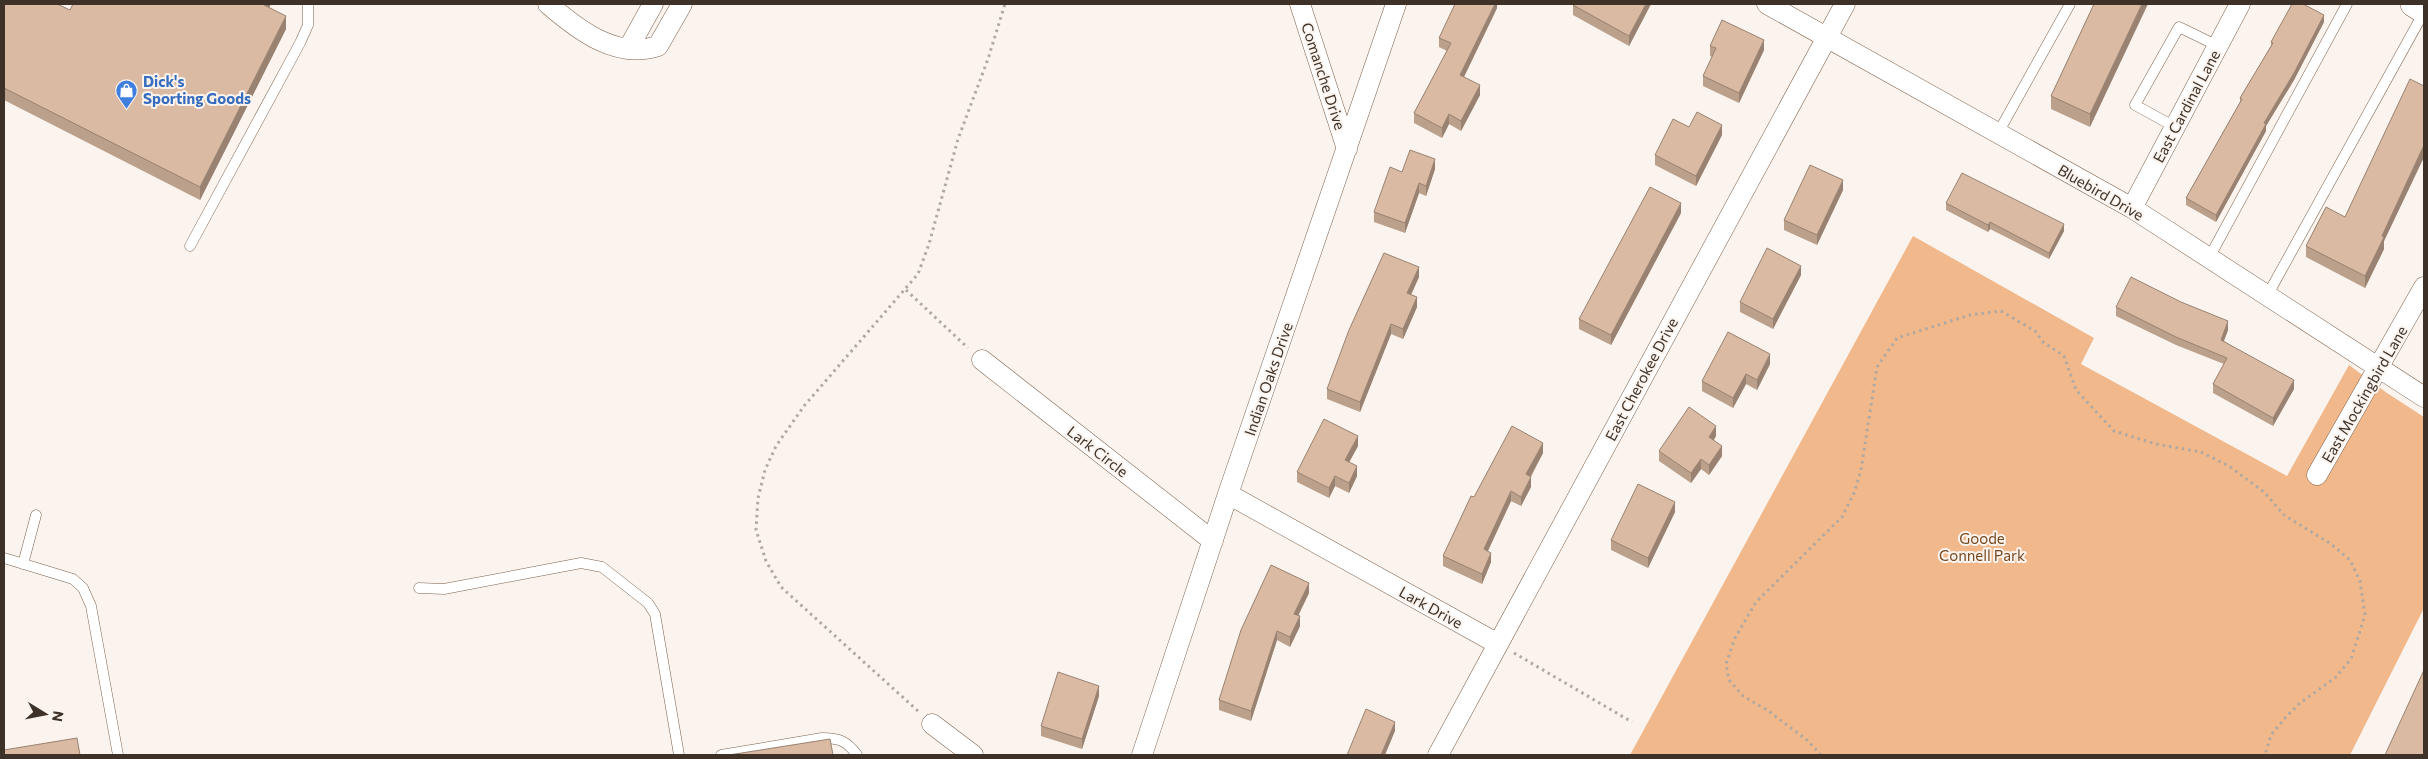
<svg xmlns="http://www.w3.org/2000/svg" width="2428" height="759" viewBox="0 0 2428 759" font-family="Commissioner,sans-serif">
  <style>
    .green { fill: #f1b98b }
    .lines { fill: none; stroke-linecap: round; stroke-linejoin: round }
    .service-casing { stroke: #7e624c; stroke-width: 11 }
    .minor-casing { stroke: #7e624c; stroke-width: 21 }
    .tertiary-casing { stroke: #7e624c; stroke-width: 26 }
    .path { stroke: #b1a8a1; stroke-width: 3; stroke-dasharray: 2.5 4; stroke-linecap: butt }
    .service { stroke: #fff; stroke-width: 10 }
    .minor { stroke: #fff; stroke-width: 20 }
    .tertiary { stroke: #fff; stroke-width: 25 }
    .wall { fill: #bba08b }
    .shaded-wall { fill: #998271 }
    .building { fill: #dabaa2; stroke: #998271 }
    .labels { text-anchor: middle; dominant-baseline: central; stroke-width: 4; stroke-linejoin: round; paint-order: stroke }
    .street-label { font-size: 15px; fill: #3e3228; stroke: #faf3ee }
    .shop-label { font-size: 15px; font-weight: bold; fill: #366cbe; stroke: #faf3ee; text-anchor: start }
    .park-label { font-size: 15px; fill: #76481f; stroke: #faf3ee }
  </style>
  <rect width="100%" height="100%" fill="#faf3ee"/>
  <path class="green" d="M1913,236L2094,338L2081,364L2287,476L2349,365L2387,393L2424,417V608L2350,755H1630Z"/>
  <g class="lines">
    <defs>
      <path id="service" d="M2175,127L2135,105L2179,27L2218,46
        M1998,133L2070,4
        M190,246L300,43L308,25V4
        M2209,258L2347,4
        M2267,296L2424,12
        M4,558L73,579L83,588L91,606L118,755
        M23,564L36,515
        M419,588L444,589L581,563L602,567L648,603L655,614L679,755
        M721,755L822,738C839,738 847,741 857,755"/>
      <path id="minor" d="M548,4C578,30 617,60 658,46L682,4
        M1300,4L1347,149
        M1767,4L2132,208L2424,397
        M628,49L653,4
        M2132,208L2240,4
        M982,360L1213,541
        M2317,475L2424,287
        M1228,494L1498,644
        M932,724L973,755
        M1142,755L1228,494L1396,4
        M1438,755L1845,4"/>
      <path id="tertiary" d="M2413,4L2424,11"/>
    </defs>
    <use href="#service" class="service-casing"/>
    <use href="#minor" class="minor-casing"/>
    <use href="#tertiary" class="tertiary-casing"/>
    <path class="path" d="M906,290L968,348
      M1514,653L1632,722
      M918,711L781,587L766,561L756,530L758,498L765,470L776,446L804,406L918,274L929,244L958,139L988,59L1005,4
      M1821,755L1807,740L1767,710L1743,696L1729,680L1726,664L1735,638L1756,602L1842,517L1854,493L1861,470L1877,367L1897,338L1970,315L2001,311L2035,331L2043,342L2064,356L2076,390L2114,431L2156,444L2201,452L2229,466L2264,492L2284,515L2331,544L2350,560L2360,581L2365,615L2351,659L2335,678L2300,703L2286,717L2271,735L2265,755"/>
    <use href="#service" class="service"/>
    <use href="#minor" class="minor"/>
    <use href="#tertiary" class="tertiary"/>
  </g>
  <path class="wall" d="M4,4L70,10L269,8L286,29L200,200L4,100Z
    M1497,4V8L1464,77L1480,95L1461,131L1449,124L1442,138L1414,123V113L1447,51L1439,47V38Z
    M1651,4L1629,46L1573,15V5Z
    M2094,4L2090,127L2051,109V96Z
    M2324,22L2294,80L2266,126V131L2216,222L2186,205V198L2240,102V98L2271,46V42Z
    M1710,46L1764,50L1739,103L1703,86V76L1713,57L1710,56Z
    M2424,86V157L2384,241V249L2365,288L2306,257V246L2345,217Z
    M1722,135L1696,186L1655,165V155Z
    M1435,169L1426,196L1419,193L1405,233L1374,222V212L1402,172Z
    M1843,190L1817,245L1784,230V220Z
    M1946,203L2064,231L2049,259L1990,229L1988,232L1946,210Z
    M1681,213L1611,345L1579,329V319Z
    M1801,275L1773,329L1740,312V302Z
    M1419,277L1411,295L1417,307L1403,339L1391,334L1360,412L1327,399V389Z
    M2116,307L2228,330L2224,341L2294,389L2273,426L2213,393V384L2224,364L2176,345L2116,316Z
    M1770,364L1757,390L1746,384L1733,408L1702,391V381Z
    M1716,436L1714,440L1722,456L1709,475L1701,469L1691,483L1659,461V451Z
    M1358,446L1349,462L1357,476L1349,493L1335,486L1329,498L1297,482V472Z
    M1543,453L1531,477V487L1521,506L1511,501L1488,551L1491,562L1482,584L1443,566V556L1474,497Z
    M1675,512L1648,568L1611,550V540Z
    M1309,593L1298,616L1300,626L1290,647L1277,640L1251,721L1219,710V700Z
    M1099,696L1082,749L1041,736V726Z"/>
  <path class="shaded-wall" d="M265,4H271L264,18V5Z
    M1495,4H1497V8L1460,85V75Z
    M1646,4H1651L1629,46V36Z
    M2142,4H2148L2090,127V114Z
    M2324,15V22L2294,80L2266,126V131L2216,222V215L2264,123Z
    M286,16V29L200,200V187Z
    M1764,40V50L1739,103V93Z
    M1480,85V95L1461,131V121Z
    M1449,114V124L1442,138V128Z
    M1722,125V135L1696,186V176Z
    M2424,145V157L2384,241V249L2365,288V276L2382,236Z
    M1435,159V169L1426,196V186Z
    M1843,180V190L1817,245V235Z
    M1419,183V193L1405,233V223Z
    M1681,203V213L1611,345V335Z
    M1990,222V229L1988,232V225Z
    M2064,224V231L2049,259V253Z
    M1801,266V275L1773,329V319Z
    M1419,267V277L1407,303V293Z
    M1417,297V307L1403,339V329Z
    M2228,321V330L2221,348V340Z
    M1391,324V334L1360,412V402Z
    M1770,354V364L1757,390V380Z
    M1746,374V384L1733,408V398Z
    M2294,380V389L2273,426V418Z
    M1716,426V436L1709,447V437Z
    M1358,436V446L1345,470V460Z
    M1543,443V453L1526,484V474Z
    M1722,446V456L1709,475V465Z
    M1701,459V469L1691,483V473Z
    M1357,466V476L1349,493V483Z
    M1335,476V486L1329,498V488Z
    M1531,477V487L1521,506V497Z
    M1511,491V501L1484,559V549Z
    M1675,502V512L1648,568V558Z
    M1491,553V562L1482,584V574Z
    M1309,583V593L1294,624V614Z
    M1300,616V626L1290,647V637Z
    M1277,631V640L1251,721V711Z
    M1099,686V696L1082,749V739Z
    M1395,722V731L1385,755H1381Z"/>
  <path class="building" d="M4,4H57L70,10L73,4H265L264,5L286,16L200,187L4,88Z
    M1455,4H1495L1460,75L1480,85L1461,121L1449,114L1442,128L1414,113L1451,43L1439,38Z
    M1574,4H1646L1629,36L1573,5Z
    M2094,4H2142L2090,114L2051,96Z
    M2292,4H2303L2324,15L2294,73L2264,123L2266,124L2216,215L2186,198L2242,99L2240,98L2273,43L2271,42Z
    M1722,20L1764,40L1739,93L1703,76L1716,48L1710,46Z
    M2410,79L2424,86V145L2382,236L2384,237L2365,276L2306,246L2326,207L2345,217Z
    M1697,112L1722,125L1696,176L1655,155L1673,119L1689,127Z
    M1410,150L1435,159L1426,186L1419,183L1405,223L1374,212L1390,167L1402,172Z
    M1810,165L1843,180L1817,235L1784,220Z
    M1962,173L2064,224L2049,253L1990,222L1988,225L1946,203Z
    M1650,187L1681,203L1611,335L1579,319Z
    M1767,248L1801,266L1773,319L1740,302Z
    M1384,253L1419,267L1407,293L1417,297L1403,329L1391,324L1360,402L1327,389L1349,330Z
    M2131,277L2181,302L2228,321L2221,340L2294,380L2273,418L2213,384L2227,358L2176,337L2116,307Z
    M1728,332L1770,354L1757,380L1746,374L1733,398L1702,381Z
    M1689,407L1716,426L1709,437L1722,446L1709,465L1701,459L1691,473L1659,451Z
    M1324,419L1358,436L1345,460L1357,466L1349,483L1335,476L1329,488L1297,472Z
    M1512,426L1543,443L1526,474L1531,477L1521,497L1511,491L1484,549L1491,553L1482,574L1443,556L1471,496L1474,497Z
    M1638,484L1675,502L1648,558L1611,540Z
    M1271,565L1309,583L1294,614L1300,616L1290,637L1277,631L1251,711L1219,700L1241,630Z
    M2424,670V755H2385Z
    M1058,672L1099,686L1082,739L1041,726Z
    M1366,709L1395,722L1381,755H1347Z
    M77,738L80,755H4V750Z
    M830,739L833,755H729Z"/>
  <defs>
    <symbol id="shop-pin" viewBox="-11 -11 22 30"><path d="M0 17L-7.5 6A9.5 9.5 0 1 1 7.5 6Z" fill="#3f7fe0" stroke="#faf3ee"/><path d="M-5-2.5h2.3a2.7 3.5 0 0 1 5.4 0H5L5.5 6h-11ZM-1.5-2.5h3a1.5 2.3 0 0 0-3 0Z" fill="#fff"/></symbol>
  </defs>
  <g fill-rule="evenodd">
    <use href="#shop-pin" x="114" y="78" width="25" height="34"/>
  </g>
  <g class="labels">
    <g class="street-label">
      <text transform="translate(1324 76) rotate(72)">Comanche Drive</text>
      <text transform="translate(2186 106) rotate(-62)">East Cardinal Lane</text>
      <text transform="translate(2101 192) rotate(30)">Bluebird Drive</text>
      <text transform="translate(1268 379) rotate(-71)">Indian Oaks Drive</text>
      <text transform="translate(1641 379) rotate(-62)">East Cherokee Drive</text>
      <text transform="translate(2364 394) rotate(-60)">East Mockingbird Lane</text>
      <text transform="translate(1098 451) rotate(38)">Lark Circle</text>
      <text transform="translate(1431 607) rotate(29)">Lark Drive</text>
    </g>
    <g class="shop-label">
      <text x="143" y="81">Dick's<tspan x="143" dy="17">Sporting Goods</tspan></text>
    </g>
    <g class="park-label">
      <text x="1982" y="538">Goode<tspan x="1982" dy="17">Connell Park</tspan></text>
    </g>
  </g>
  <rect width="2428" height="759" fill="none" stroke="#3e3228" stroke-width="10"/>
  <g transform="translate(45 714) rotate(100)" stroke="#faf3ee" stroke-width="4" paint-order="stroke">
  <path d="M0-4L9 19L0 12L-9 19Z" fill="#3e3228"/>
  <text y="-8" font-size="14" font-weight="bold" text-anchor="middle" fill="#3e3228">N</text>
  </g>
</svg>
